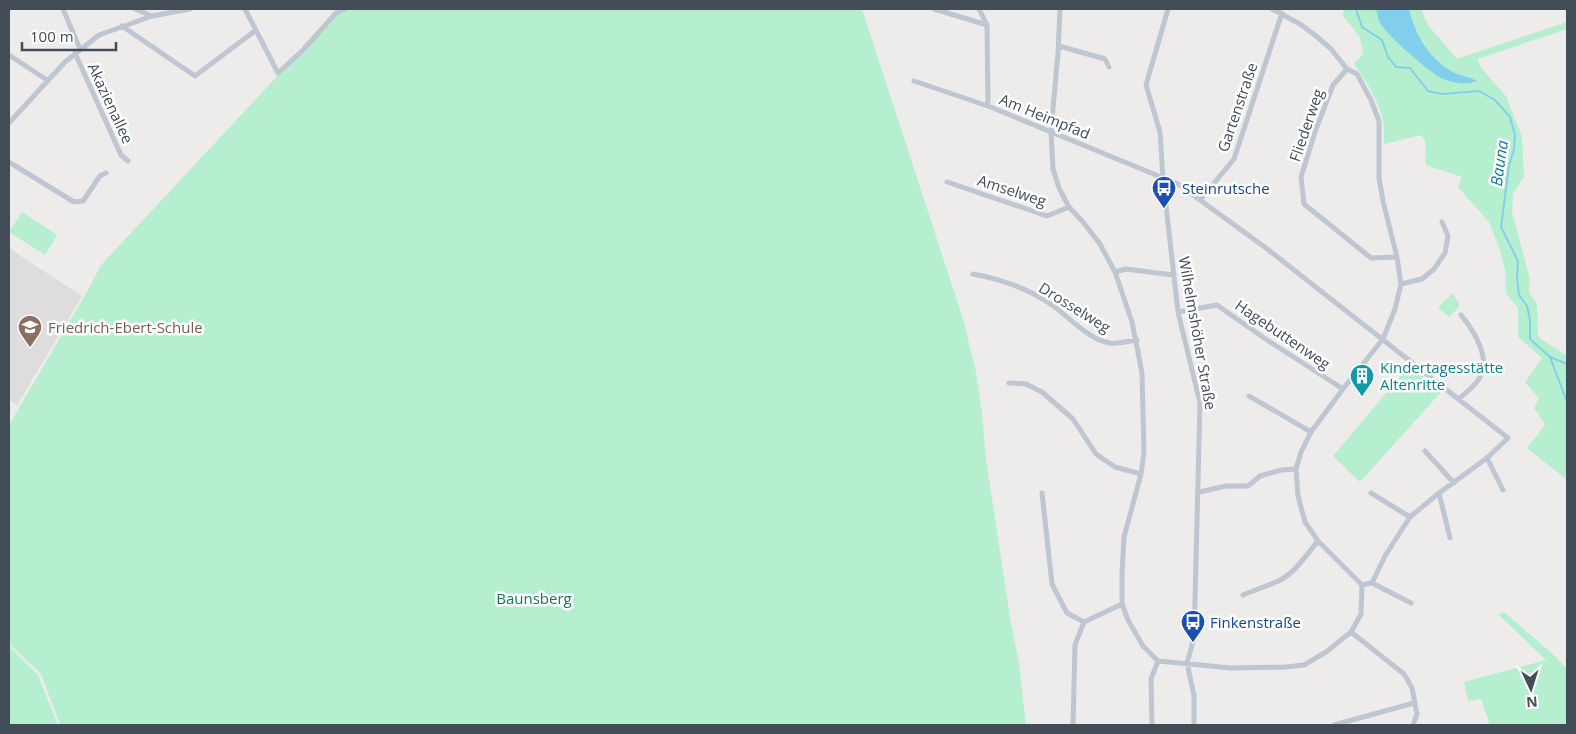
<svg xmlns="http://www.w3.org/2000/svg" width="1576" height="734" viewBox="0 0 1576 734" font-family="'Open Sans',sans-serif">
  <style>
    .education { fill: #dfdcdd }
    .green { fill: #b6eed0 }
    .water { fill: #82cfed }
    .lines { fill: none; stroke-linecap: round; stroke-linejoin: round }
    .stream { stroke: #82cfed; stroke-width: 2 }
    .street { stroke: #bdc6d1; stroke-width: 5 }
    .labels { text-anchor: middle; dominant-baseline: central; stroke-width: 5; stroke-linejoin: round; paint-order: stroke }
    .street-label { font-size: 15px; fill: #434d58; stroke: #fff }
    .transit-label { font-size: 15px; fill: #164399; stroke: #fff; text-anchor: start }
    .education-label { font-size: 15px; fill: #785e54; stroke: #fff; text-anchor: start }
    .culture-label { font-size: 15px; fill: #0d838f; stroke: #fff; text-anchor: start }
    .park-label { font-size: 15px; fill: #14794e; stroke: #fff }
    .water-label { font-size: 16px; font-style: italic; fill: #097aa5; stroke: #fff }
  </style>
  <rect width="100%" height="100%" fill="#eeebeb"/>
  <path class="education" d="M9,246L19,255L82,296L17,405L9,400Z"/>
  <path class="green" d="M340,9H862L963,319L976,372L982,413L986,459L1010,617L1019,664L1026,725H60L41,674L9,644V425L87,292L101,265Z
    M1344,9H1377L1379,21L1393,37L1433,73L1457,82L1474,83L1476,82C1470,77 1462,76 1455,73C1428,58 1417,38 1409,9H1421L1428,25L1457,59L1567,22V29L1477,59L1482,69L1506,96L1522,137L1524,177L1513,194L1512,212L1530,279L1529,292L1537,305L1538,337L1567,356V480L1527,448L1545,425L1534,408L1539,398L1525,382L1542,358L1518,337V308L1506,293L1505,270L1499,247L1489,222L1458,187L1462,177L1426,165L1425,140L1421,135L1384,144C1384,136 1384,127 1383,120C1378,100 1366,80 1354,64L1363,54L1360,37L1343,16Z
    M22,212L57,235L45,255L9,232Z
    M1453,293L1459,304L1458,308L1449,317L1438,307Z
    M1410,365L1442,391L1360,482L1333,456Z
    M1504,612L1555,656L1567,669V725H1490L1481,699L1468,701L1464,682L1546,660L1498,614Z
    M9,646L38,675L58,725H9Z"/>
  <path class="water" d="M1376,9H1409C1417,38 1428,58 1455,73C1462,76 1470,77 1477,81C1467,86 1448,82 1439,77C1426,69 1385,34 1379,21C1378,17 1377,12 1376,9Z"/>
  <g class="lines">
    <path class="stream" d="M1356,9L1362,27L1382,40L1388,57L1396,67L1410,68L1428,91L1442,94L1479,91L1495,100L1510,117L1515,135L1514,149L1509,166L1501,227L1518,261L1517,278L1519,295L1527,306L1530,320V339L1550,357L1567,364
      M1550,357L1567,402"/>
    <path class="street" d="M63,9L80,49
      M135,9L152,16L190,9
      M245,9L278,73L303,50L336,13L345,9
      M934,9L987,25
      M979,9L987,25L988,106
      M1060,9L1058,53L1051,131L1053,169L1059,188L1069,207L1083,222L1100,244L1115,272L1132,322L1142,373L1144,452L1141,474L1124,537L1122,574V604L1128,620L1143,646L1158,661L1231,668L1286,667L1304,665L1326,652L1351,632L1361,614L1362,585L1318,541L1305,522L1298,496L1296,469L1301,452L1311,432L1343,389L1383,339L1395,309L1401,284L1397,257L1383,201L1379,178V121L1371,100L1357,74L1347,69L1331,49L1316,36L1300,24L1272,9
      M1168,9L1146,85L1160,132L1163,179L1178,312L1200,403L1194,638L1187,663L1194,696V725
      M122,26L195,76L256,30
      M1059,46L1105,59L1109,67
      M75,53L121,155L128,161
      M9,55L47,80
      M1347,69L1333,85L1316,129L1301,177L1304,204L1371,258L1397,257
      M914,81L988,106L1178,184L1266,248L1508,438L1487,458L1439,493L1410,517L1385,556L1372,583L1362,585
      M9,123L65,62L99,35L152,16
      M9,162L74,202L83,201L100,176L106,173
      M947,182L1047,216L1069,207
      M1201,199L1234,159L1282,13
      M1115,272L1126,269L1173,275
      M973,274C1000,279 1029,289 1052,305C1068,316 1090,341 1110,343C1118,344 1128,341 1137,340
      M1401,284L1422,279L1434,269L1445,253L1448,236L1442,222
      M1178,312L1217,305L1264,338L1343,389
      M1009,383L1026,384L1042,392L1073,419L1096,454L1115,467L1141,474
      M1249,396L1311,432
      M1459,399C1465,393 1474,387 1479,379C1492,359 1474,331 1461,315
      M1425,451L1454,483
      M1487,458L1503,490
      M1199,492L1226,486H1248L1260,476L1281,470L1296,469
      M1042,493L1052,584L1067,613L1084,622L1122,604
      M1371,493L1410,517
      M1439,493L1450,538
      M1372,583L1411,603
      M1243,595C1254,590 1265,587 1276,582C1294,575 1306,555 1318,541
      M1351,632L1404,674L1412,688L1417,714L1413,725
      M1073,725L1075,645L1084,622
      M1152,725L1151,679L1158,661
      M1334,725L1414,703"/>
  </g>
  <defs>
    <symbol id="bus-pin" viewBox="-11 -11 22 30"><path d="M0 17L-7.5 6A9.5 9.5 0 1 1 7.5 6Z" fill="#1a4fb4" stroke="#fff"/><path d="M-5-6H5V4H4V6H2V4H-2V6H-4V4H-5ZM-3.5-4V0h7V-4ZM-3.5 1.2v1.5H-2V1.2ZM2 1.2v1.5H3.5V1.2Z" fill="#fff"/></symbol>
    <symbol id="school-pin" viewBox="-11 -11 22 30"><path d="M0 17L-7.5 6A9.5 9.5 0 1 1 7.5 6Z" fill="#8d6e63" stroke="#fff"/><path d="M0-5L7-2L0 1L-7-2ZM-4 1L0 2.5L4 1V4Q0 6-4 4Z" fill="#fff"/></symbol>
    <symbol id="building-pin" viewBox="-11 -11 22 30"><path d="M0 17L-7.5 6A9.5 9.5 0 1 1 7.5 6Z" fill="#0f9aa8" stroke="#fff"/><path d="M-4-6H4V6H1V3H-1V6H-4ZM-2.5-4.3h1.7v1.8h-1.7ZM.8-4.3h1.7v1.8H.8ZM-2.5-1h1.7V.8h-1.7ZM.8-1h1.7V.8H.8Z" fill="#fff"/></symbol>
  </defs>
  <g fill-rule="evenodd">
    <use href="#bus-pin" x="1150" y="174" width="28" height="38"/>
    <use href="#school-pin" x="16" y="313" width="28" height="38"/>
    <use href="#building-pin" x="1348" y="362" width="28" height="38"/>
    <use href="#bus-pin" x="1179" y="608" width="28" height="38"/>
  </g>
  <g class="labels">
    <g class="street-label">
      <text transform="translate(111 103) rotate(65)">Akazienallee</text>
      <text transform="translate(1237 107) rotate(-71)">Gartenstraße</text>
      <text transform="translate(1045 116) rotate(22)">Am Heimpfad</text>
      <text transform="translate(1306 125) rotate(-71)">Fliederweg</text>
      <text transform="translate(1012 190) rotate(18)">Amselweg</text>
      <text transform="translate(1075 307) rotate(32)">Drosselweg</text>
      <text transform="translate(1198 333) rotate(80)">Wilhelmshöher Straße</text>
      <text transform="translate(1283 334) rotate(34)">Hagebuttenweg</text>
    </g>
    <g class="transit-label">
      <text x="1182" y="188">Steinrutsche</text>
      <text x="1210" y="622">Finkenstraße</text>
    </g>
    <g class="education-label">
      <text x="48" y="327">Friedrich-Ebert-Schule</text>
    </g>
    <g class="culture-label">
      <text x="1380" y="367">Kindertagesstätte<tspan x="1380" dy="17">Altenritte</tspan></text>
    </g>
    <g class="park-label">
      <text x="534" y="598">Baunsberg</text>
    </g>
    <g class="water-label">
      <text transform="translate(1499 163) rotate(-82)">Bauna</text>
    </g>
  </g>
  <rect width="1576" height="734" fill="none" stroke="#434d58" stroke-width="20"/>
  <g transform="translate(1531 689) rotate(176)" stroke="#ffffff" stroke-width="4" paint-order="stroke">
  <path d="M0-4L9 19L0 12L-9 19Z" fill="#434d58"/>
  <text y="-8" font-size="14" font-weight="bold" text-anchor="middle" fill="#434d58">N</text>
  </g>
  <path d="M22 42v8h94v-8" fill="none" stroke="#434d58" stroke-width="2.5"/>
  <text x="30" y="42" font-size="15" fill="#434d58" stroke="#ffffff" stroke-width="4" paint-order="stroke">100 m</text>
</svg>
